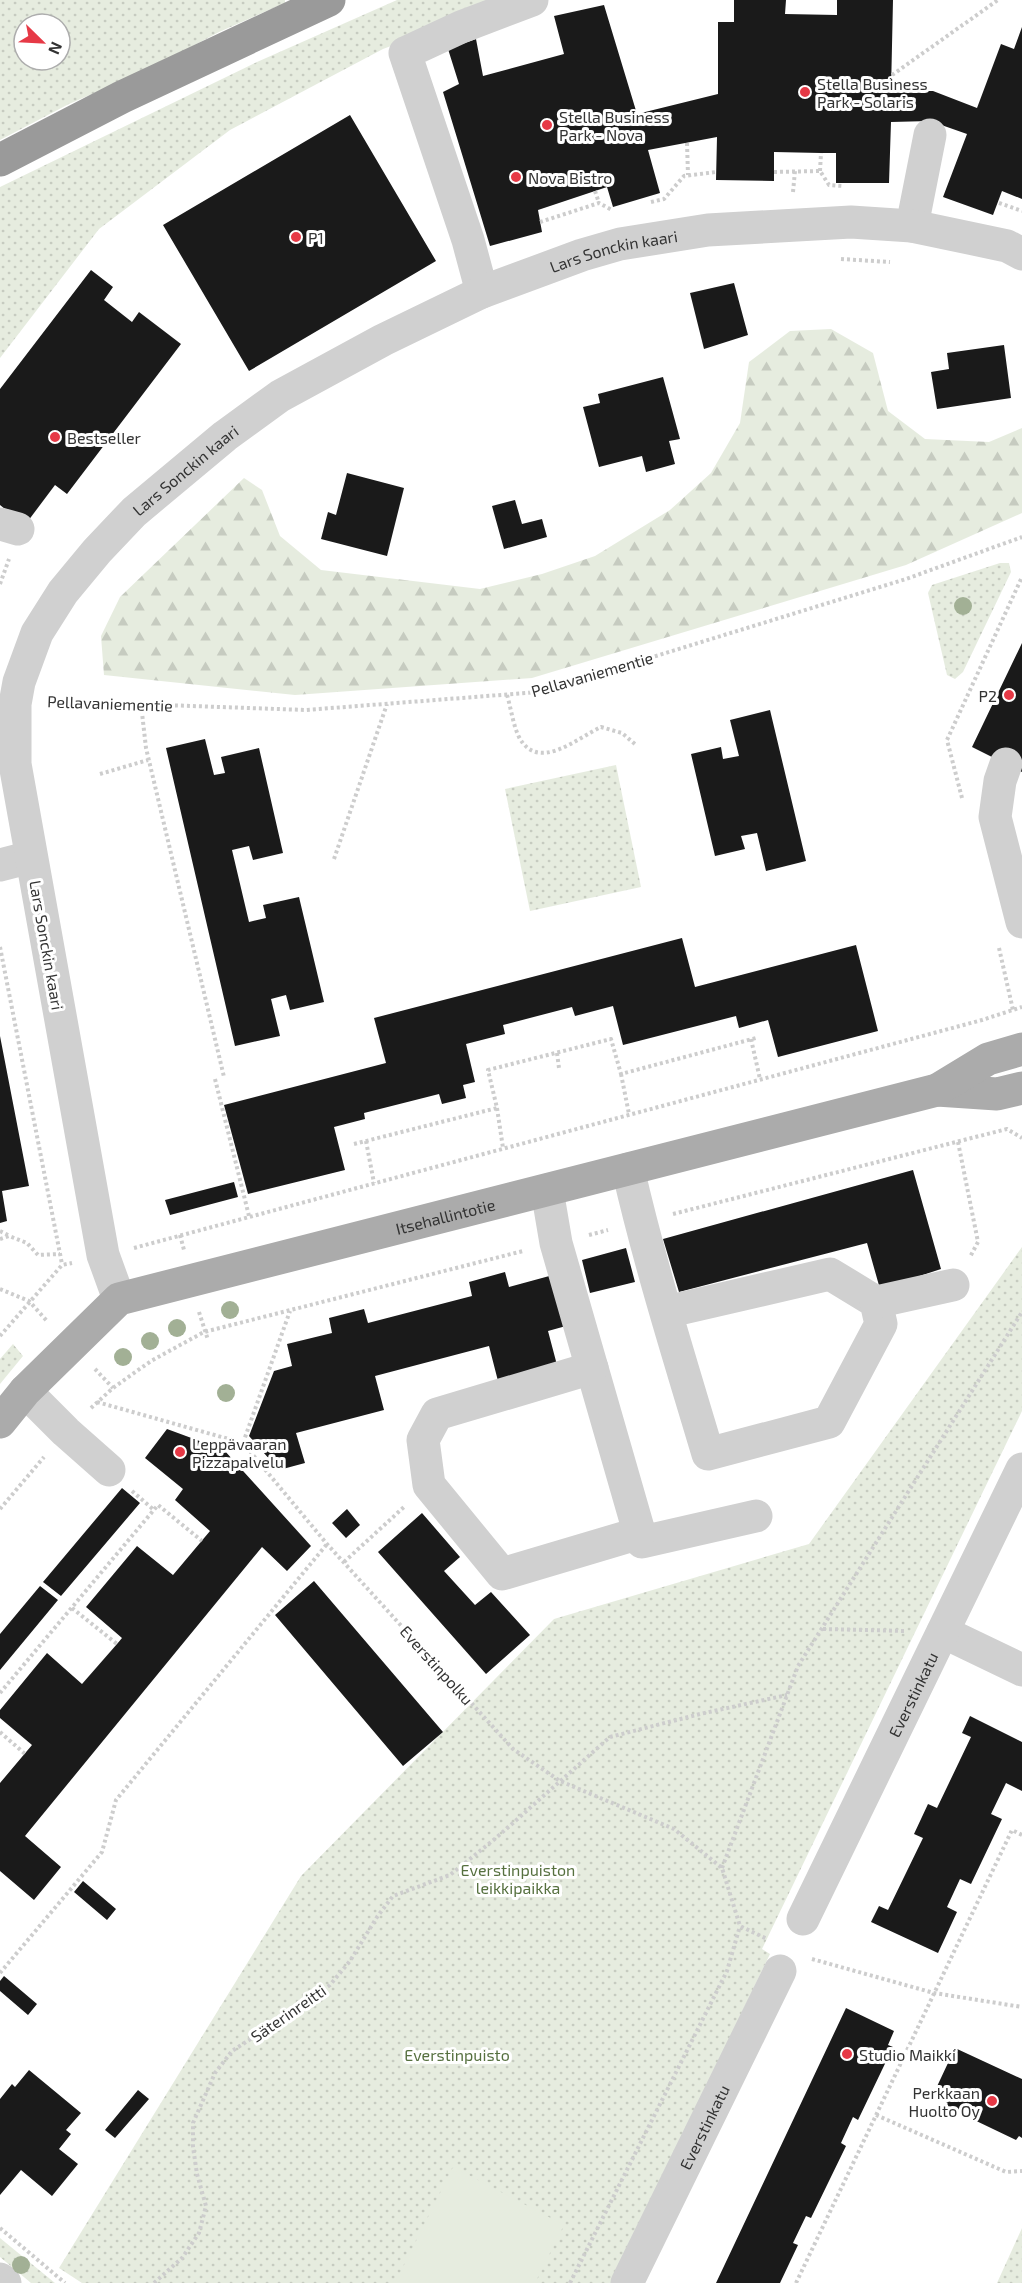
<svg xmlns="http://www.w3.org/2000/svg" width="1022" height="2283" viewBox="0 0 1022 2283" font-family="'Exo 2',sans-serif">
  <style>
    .green { fill: url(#green-dots); fill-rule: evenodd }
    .forest { fill: url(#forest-firs) }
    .pitch { fill: #e6ecdf }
    .building { fill: #1a1a1a }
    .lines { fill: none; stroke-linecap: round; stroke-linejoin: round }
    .path { stroke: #cdcdcd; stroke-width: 4; stroke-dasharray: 3 3; stroke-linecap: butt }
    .minor { stroke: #d0d0d0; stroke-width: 33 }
    .major { stroke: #ababab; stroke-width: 33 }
    .highway { stroke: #9a9a9a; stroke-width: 33 }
    .tree { fill: #a2b095 }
    .poi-dot { fill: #e63946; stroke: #fff; stroke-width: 2 }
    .labels { text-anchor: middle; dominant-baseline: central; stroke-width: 6; stroke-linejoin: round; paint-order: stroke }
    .poi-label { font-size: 16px; fill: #333; stroke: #fff; text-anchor: start }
    .street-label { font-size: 16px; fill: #333; stroke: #fff }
    .park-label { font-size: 16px; fill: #56703f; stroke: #fff }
  </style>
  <defs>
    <pattern id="green-dots" width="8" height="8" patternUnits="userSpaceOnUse" patternTransform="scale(1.5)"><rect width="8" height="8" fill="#e6ecdf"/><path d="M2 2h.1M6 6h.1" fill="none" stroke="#c6cbc0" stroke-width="1.8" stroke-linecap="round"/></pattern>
    <pattern id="forest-firs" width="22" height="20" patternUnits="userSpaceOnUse" patternTransform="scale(1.5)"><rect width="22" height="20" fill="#e6ecdf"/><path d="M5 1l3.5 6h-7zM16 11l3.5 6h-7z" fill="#c6cbc0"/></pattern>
  </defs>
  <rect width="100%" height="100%" fill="#fff"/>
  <path class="green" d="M0,0H285V3L219,32L150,69L69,104L0,140ZM24,24H60V60H24Z
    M397,0H514L383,49L230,130L99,229L0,358V187L257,62Z
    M1000,563H1009L1011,572L963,672L955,679L947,675L928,593L932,585Z
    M616,765L641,887L530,911L505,789Z
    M1022,1247V1411L762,1949L770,1954L612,2283H82L59,2268L301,1876L554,1619L809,1544Z
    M13,1344L23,1356L0,1384V1359Z
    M1022,2228V2283H997Z
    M0,2238L55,2283H31L0,2257Z"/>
  <path class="forest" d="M831,329L873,353L888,411L925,439L989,442L1022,428V513L906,565L532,678L295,695L104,675L101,636L120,597L244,478L262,490L280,536L321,570L480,589L542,574L595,556L670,510L711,473L740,423L749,362L790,331Z"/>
  <path class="pitch" d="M453,2167L564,2225L535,2283H395Z"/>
  <path class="building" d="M734,0H786L785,14L837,15V0H893L891,91H933L977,108L1001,44L1014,49L1022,27V199L1002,191L993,215L943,197L967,134L930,121L891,122L889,183H836V153H821L774,152V181L716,180L717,137L648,150L660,193L613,207L607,187L538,210L542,232L490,246L443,92L459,84L448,49L476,39L483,76L564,54L554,16L604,5L637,114L718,94V22H734Z
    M350,115L436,261L249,371L163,225Z
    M91,270L113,287L104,300L132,322L139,312L181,344L67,494L55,485L25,525L0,505V389Z
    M734,283L748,335L704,349L690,293Z
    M1004,345L1011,398L937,409L931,372L949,369L947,353Z
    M663,377L680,439L669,441L675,464L646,472L642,456L599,467L583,407L600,403L598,394Z
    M347,473L404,488L387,556L321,539L328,512L336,515Z
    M515,500L522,524L542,519L547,537L504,549L492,506Z
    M1022,643V772L972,747Z
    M770,710L806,861L766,871L757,833L741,836L745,849L715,856L691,754L721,747L723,759L739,756L730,720Z
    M205,739L214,775L225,773L221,757L259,748L283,853L253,860L249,846L232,850L249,922L266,918L263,905L299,897L324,1002L290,1010L286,995L271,999L280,1036L235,1046L166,748Z
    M682,938L695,987L856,945L878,1031L778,1057L768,1020L739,1028L736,1016L623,1045L613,1006L575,1016L572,1007L503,1025L505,1034L466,1044L475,1082L463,1085L466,1098L442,1104L439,1094L364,1113L365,1119L334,1127L345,1170L248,1194L224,1105L386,1063L374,1018Z
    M0,1036L29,1186L2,1191L7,1221L0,1223Z
    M913,1170L941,1269L880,1289L867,1243L679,1292L663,1239Z
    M234,1182L238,1197L170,1215L165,1200Z
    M626,1248L635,1282L590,1293L582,1260Z
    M505,1272L509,1287L553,1275L566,1326L548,1331L557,1365L498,1381L489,1346L375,1376L384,1410L296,1433L305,1463L279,1470L249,1436L274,1371L292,1366L287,1344L332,1333L329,1318L364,1309L368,1323L472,1296L469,1282Z
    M167,1429L224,1450L311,1546L287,1571L262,1547L25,1836L61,1867L34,1900L0,1871V1783L32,1745L0,1718V1710L47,1653L82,1684L117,1644L122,1638L86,1607L137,1546L173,1575L210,1531L175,1500L183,1489L145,1458Z
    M122,1488L140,1503L61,1596L43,1582Z
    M347,1509L360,1525L346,1538L332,1523Z
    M422,1513L460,1557L444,1571L475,1605L491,1592L530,1635L486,1674L378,1552Z
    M314,1581L443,1732L403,1766L275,1615Z
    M40,1586L58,1600L0,1670V1634Z
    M970,1716L1022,1742V1791L1006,1783L991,1814L1002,1819L971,1884L960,1879L947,1907L957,1912L938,1953L871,1922L879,1906L888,1910L923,1838L914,1834L928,1804L937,1808L971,1737L962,1733Z
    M83,1881L116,1909L107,1920L74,1892Z
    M4,1976L37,2004L28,2015L0,1991V1981Z
    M846,2008L894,2031L888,2045L893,2047L858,2120L853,2117L841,2143L846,2146L811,2218L806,2216L793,2243L798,2245L780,2283H716Z
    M955,2048L1022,2079V2138L1019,2136L1016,2140L945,2106L948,2103L933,2095Z
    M29,2070L81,2113L66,2130L71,2134L59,2149L78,2164L52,2196L21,2170L0,2195V2099L12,2084L15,2087Z
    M138,2090L149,2099L115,2138L105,2130Z"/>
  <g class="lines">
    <path class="path" d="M892,75L998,0
      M687,143L688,175
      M820,171L821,153
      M774,172L820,171L829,185L843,186
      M595,191L599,203
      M793,192L795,171
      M651,202L664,199L684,176L716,172
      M999,203L1022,211
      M540,222L599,203L612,210
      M841,259L890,262
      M0,584L9,559
      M507,695C511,708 513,725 519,737C538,773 577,738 601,727L622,733L636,745
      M49,701L306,710L539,692L906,579L1022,537
      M141,704L146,748L224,1077
      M100,774L148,760
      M962,798L947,740L1022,577
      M334,859L387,704
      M0,947L62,1264
      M999,948L1013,1010
      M751,1039L760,1079
      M557,1053L559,1068
      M621,1074L629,1114
      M215,1079L249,1216
      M497,1108L503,1148
      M366,1141L374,1183
      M958,1142L978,1242L970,1257
      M354,1144L497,1108L488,1070L611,1039L621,1074L756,1038
      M673,1214L1007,1129L1022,1138
      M0,1231L8,1235
      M180,1235L184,1250
      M589,1235L608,1230
      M0,1239L9,1236L27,1243L38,1255L60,1254
      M134,1248L982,1020L1022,1007
      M0,1289L29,1301L47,1321
      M199,1312L208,1340
      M0,1336L62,1265L72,1263
      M95,1369L113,1388
      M97,1402L243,1443L327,1544L513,1749L560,1781L674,1829L722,1868L740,1926L767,1939
      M91,1408L113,1388L151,1361L204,1332L523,1251
      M243,1443L290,1311
      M132,1491L154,1510
      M0,1509L44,1457
      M344,1562L404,1507
      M72,1608L117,1644
      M823,1629L906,1631
      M0,1693L158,1505L202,1541
      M0,1732L25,1754
      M722,1868L798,1666L1022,1312
      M812,1959L934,1993L1022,2007
      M0,1973L102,1852L116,1800L327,1544
      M876,2115L1006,2172L1022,2171
      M0,2228L65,2283
      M154,2283L182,2258L199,2233L206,2206L197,2174L193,2147V2123L215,2073L232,2051L296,2010L330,1985L350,1961L377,1917L393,1896L450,1875L496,1838L610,1737L700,1714L787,1695
      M570,2283L727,1971L740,1926
      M796,2283L1012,1830L1022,1835"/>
    <g class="minor">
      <path d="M912,226L930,135"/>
      <path d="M482,292L468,240L405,53L461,27L532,0"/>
      <path d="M0,524L18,529"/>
      <path d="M1006,764L1000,781L995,817L1022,922"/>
      <path d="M0,865L31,857"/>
      <path d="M628,1169C650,1265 680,1360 708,1454L829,1422L881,1324L876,1302L830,1274L666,1312"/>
      <path d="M547,1190L556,1243L642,1542L756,1516"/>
      <path id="s1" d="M119,1299L103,1255L15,764V704L19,682L37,633L63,592L97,551L134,512L225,436L280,396L383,340L482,292L582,255L620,244L708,230L851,222L912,226L1007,246L1022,254"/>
      <path d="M876,1302L953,1285"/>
      <path d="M592,1368L437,1414L423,1440L429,1485L502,1574L640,1533"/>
      <path d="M25,1391L66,1432L109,1470"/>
      <path d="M943,1632L1022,1670"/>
      <path id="s2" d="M803,1919L1022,1469"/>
      <path d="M0,2279L5,2283"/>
      <path id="s3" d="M627,2283L780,1971"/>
    </g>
    <g class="major">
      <path d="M937,1090L997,1094L1022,1088"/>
      <path id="s4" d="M0,1422L25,1391L119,1299L937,1090L988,1059L1022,1049"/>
    </g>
    <path class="highway" d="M0,160L122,97L329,0"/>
  </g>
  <g class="tree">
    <circle cx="963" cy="606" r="9"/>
    <circle cx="230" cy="1310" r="9"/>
    <circle cx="177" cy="1328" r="9"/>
    <circle cx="150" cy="1341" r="9"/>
    <circle cx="123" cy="1357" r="9"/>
    <circle cx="226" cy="1393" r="9"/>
    <circle cx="21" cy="2265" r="9"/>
  </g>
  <g class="poi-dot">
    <circle cx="805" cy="92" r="6"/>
    <circle cx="547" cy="125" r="6"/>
    <circle cx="516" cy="177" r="6"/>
    <circle cx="296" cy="237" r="6"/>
    <circle cx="55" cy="437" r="6"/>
    <circle cx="1009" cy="695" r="6"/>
    <circle cx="180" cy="1452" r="6"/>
    <circle cx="847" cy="2054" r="6"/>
    <circle cx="992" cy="2101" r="6"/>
  </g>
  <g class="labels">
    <g class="poi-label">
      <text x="817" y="83">Stella Business<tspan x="817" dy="18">Park - Solaris</tspan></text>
      <text x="559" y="116">Stella Business<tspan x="559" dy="18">Park - Nova</tspan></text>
      <text x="528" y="177">Nova Bistro</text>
      <text x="308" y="237">P1</text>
      <text x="67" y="437">Bestseller</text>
      <text x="997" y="695" text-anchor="end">P2</text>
      <text x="192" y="1443">Leppävaaran<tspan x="192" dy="18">Pizzapalvelu</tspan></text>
      <text x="859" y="2054">Studio Maikki</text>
      <text x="980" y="2092" text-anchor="end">Perkkaan<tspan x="980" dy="18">Huolto Oy</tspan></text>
    </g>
    <g class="street-label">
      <text stroke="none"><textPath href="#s1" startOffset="1388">Lars Sonckin kaari</textPath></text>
      <text stroke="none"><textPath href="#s1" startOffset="902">Lars Sonckin kaari</textPath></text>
      <text transform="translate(592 674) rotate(-16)">Pellavaniementie</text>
      <text transform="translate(110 703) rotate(2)">Pellavaniementie</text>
      <text transform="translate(47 945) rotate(80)">Lars Sonckin kaari</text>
      <text stroke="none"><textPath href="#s4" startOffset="508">Itsehallintotie</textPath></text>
      <text transform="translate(437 1665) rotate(48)">Everstinpolku</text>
      <text stroke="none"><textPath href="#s2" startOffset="250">Everstinkatu</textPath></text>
      <text transform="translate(288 2013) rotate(-35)">Säterinreitti</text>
      <text stroke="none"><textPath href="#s3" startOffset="174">Everstinkatu</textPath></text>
    </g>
    <g class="park-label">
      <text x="518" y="1869">Everstinpuiston<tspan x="518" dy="18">leikkipaikka</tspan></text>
      <text x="457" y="2054">Everstinpuisto</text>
    </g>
  </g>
  <g transform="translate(42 42) rotate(114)"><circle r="28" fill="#ffffff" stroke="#adadad" stroke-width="1.5"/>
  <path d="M0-4.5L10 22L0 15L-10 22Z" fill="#e63946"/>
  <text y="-9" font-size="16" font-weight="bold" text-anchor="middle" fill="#333333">N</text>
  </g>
</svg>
